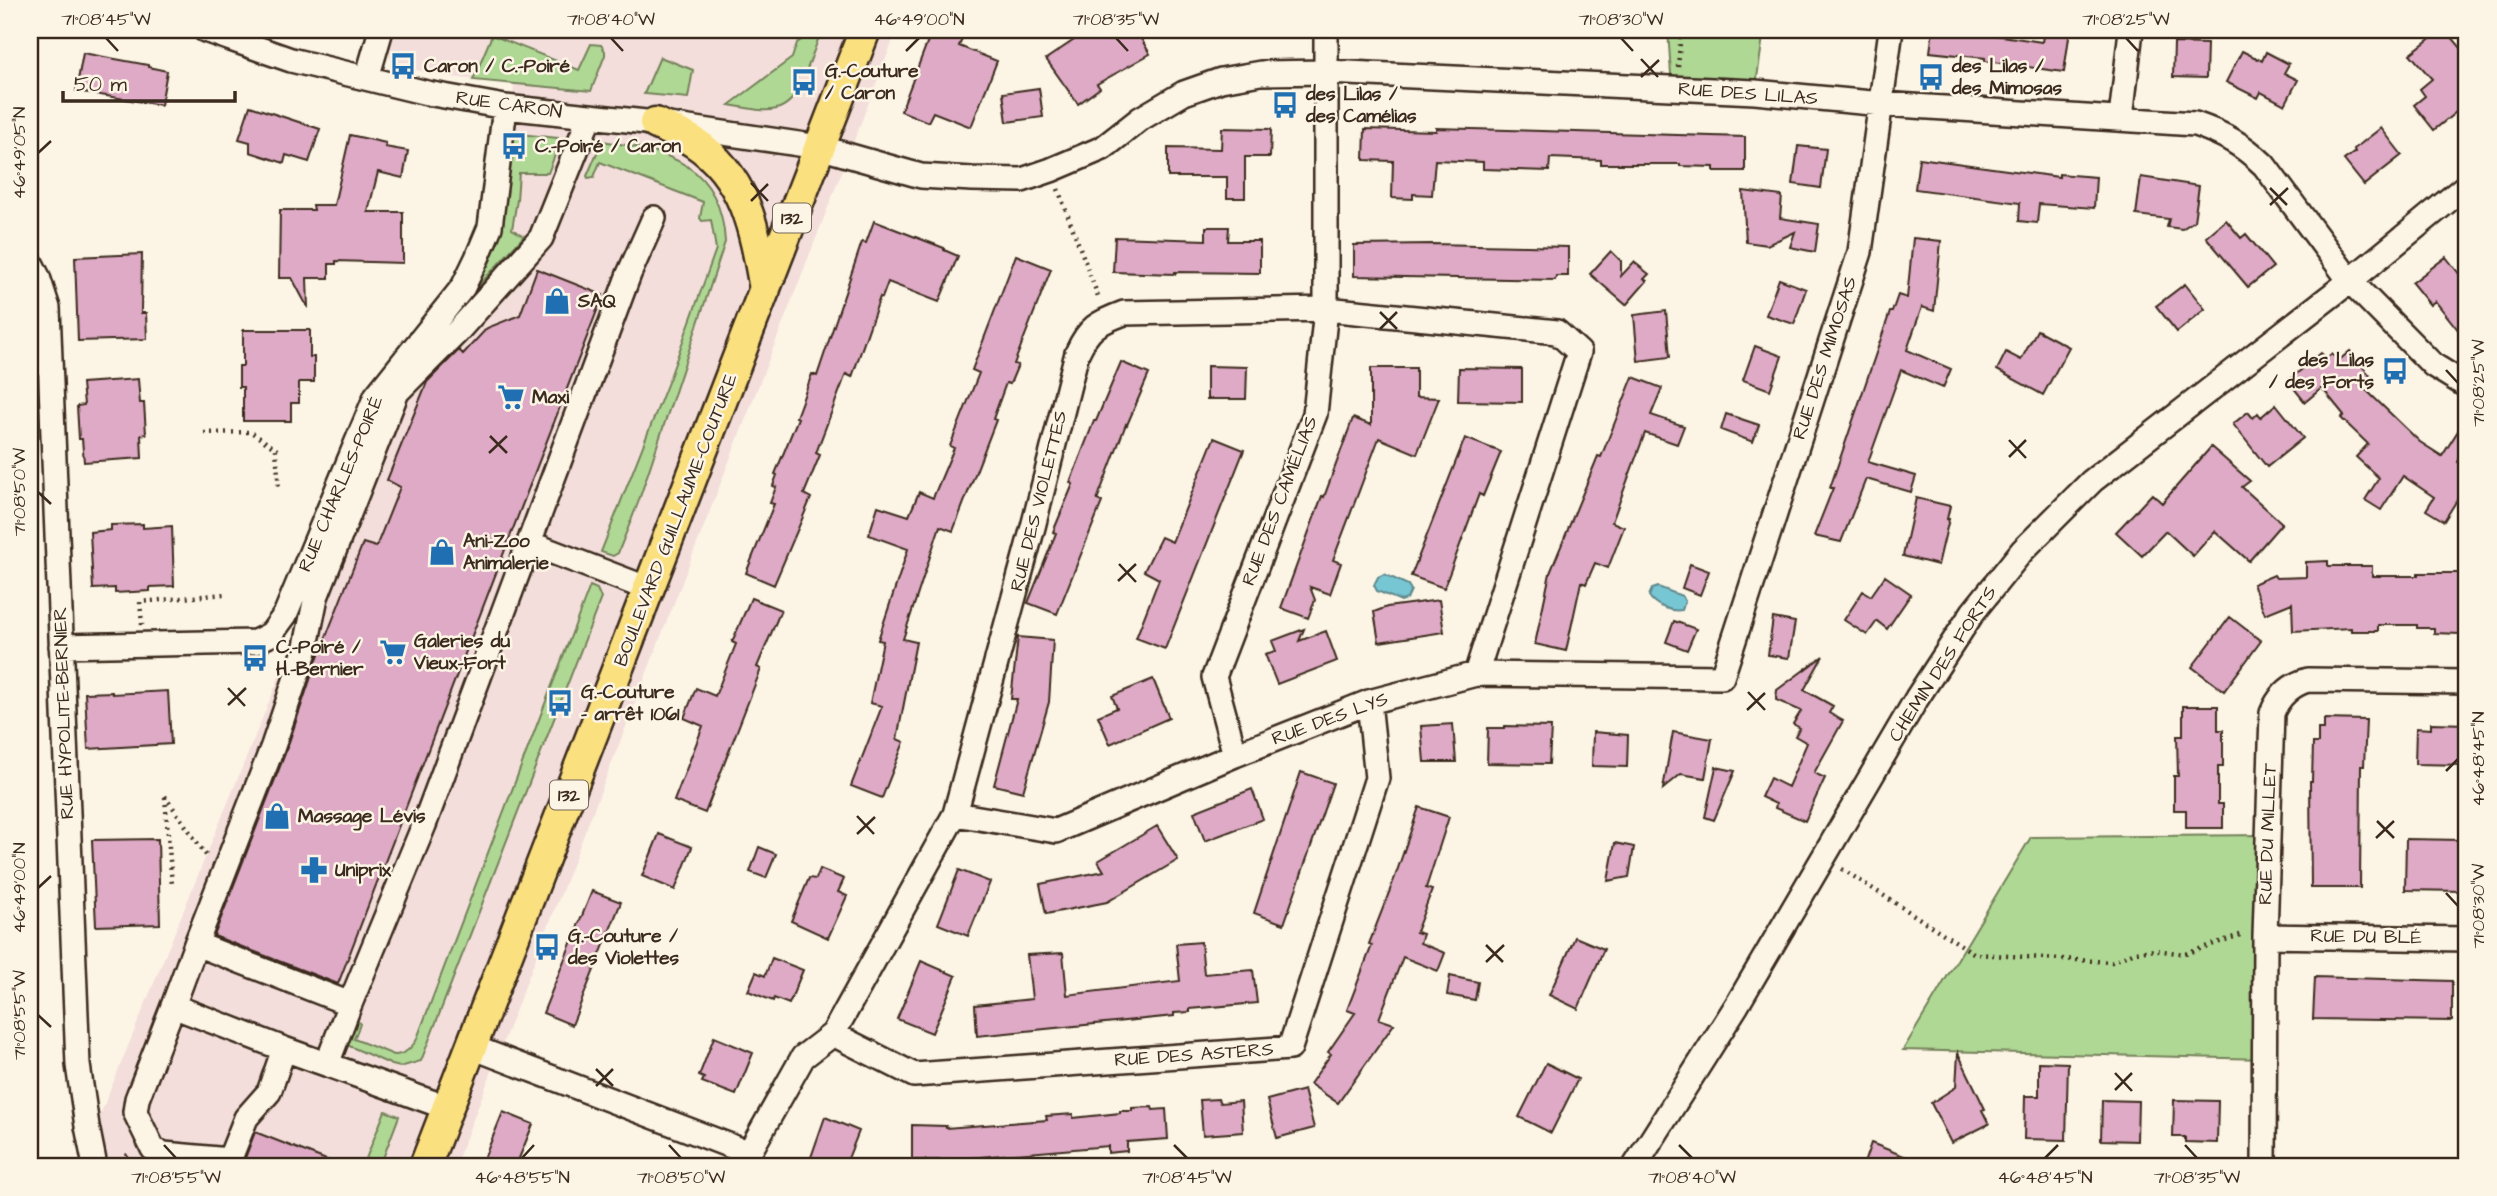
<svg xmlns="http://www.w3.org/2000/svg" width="2497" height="1196" viewBox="0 0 2497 1196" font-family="'Architects Daughter',sans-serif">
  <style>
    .built { fill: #f3dedb }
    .green { fill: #afd895; stroke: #75815a; stroke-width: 2 }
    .water { fill: #77c6d4; stroke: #5f888b; stroke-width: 2 }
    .building { fill: #deaac5; stroke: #3b2a1e; stroke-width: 2 }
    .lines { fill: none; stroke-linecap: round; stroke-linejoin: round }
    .minor-casing { stroke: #3b2a1e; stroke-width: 28 }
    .major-casing { stroke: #3b2a1e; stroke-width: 35 }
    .path { stroke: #3b2a1e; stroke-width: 4.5; stroke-dasharray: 2 5; stroke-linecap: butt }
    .minor { stroke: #fcf5e5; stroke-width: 23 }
    .major { stroke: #fbe080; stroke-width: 30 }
    .ticks { fill: none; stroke: #3b2a1e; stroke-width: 2.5 }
    .labels { text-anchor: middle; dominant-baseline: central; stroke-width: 5; stroke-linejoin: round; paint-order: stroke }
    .shield { fill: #fcf5e5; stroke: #75675a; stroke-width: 2 }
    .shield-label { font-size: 18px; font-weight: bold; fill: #3b2a1e }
    .poi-label { font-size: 19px; font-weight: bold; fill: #3b2a1e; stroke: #fcf5e5; text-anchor: start }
    .street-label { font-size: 19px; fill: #3b2a1e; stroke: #fcf5e5 }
    .neatline { fill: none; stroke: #3b2a1e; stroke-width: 2.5 }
    .ticks-label { font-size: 18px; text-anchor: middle; fill: #3b2a1e }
  </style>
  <rect width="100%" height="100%" fill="#fcf5e5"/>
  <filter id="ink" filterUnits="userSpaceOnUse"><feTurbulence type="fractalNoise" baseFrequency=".0143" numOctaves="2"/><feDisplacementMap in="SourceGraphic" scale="14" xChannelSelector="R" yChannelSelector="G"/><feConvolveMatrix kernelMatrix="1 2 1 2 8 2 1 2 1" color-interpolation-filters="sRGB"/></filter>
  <g filter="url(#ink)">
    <path class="built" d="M393,30H897L455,1166H79L298,631V607L383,401L471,294L491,259L496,244L504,205L514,84L451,77L395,66L389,56Z"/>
    <path class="green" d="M1668,30H1764L1755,92L1672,89Z
      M492,35L579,70L591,44L601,45L605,51V55L591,91L473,80Z
      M808,35L819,37L806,72L800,70L795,82L801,85C784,120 762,110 729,105L792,58L797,43Z
      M660,57L693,70L688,98L644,94Z
      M519,134L558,138L560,142L548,173H519L517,200L512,229L524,236L471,294L491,259L496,244L501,225L509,144Z
      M602,141C668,151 721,164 725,242L638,503L618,553L613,556L601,552L670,377L716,249L711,220L702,221L700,218L703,202L600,162L594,177L588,178L587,176Z
      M590,586L597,589L601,598L421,1061L400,1067L392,1065L347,1045L345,1041L356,1019L360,1024L354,1039L394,1055C404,1055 410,1049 416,1041Z
      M2268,835L2264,1059L1903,1050L2031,837Z
      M385,1111L399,1116L380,1166H363Z"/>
    <path class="water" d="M1384,574L1408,585L1411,590L1407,599L1401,601L1377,591L1374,585L1378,577Z
      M1658,587L1682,596L1685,601L1682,610C1671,612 1655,606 1649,596L1652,589Z"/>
    <path class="building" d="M932,30H966L959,46L997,61L971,127L933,112L928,122L901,111Z
      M1089,30H1099L1104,40L1122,30H1136L1150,54L1097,84L1100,88L1078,104L1046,59Z
      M1933,30H1962L2042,42L2044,30H2070L2064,72L1985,61V58L1930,52Z
      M2441,30H2446L2467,55V103L2434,130L2414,105L2425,96L2420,89L2432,79L2410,54Z
      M2174,43L2207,44L2206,78L2173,77Z
      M2242,51L2262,61L2266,52L2289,64L2284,73L2298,80L2285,105L2261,92L2258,98L2226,82Z
      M83,53L148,65V67L167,71L161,105L76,91Z
      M1039,88L1043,117L1007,122L1003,93Z
      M250,106L320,129L309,162L286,155L284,163L250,152V142L239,139Z
      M1222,128L1271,129L1270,157H1245V198H1227V177H1168V148L1221,149Z
      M1436,128L1745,137V171H1714V167L1680,166V164H1601V160L1550,158L1549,171L1483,169V162L1435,160L1432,195L1413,194V199L1392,198L1393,161L1364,160L1365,129L1436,131Z
      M2381,128L2402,155L2364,185L2344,160L2355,152L2354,149Z
      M350,135L386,143L385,147L408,151L403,178L378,172L368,212H403V263L336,261V264H329V278H307L308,308L292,278H279L280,210H314L313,205H334Z
      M1798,146L1826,149L1821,188L1793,184Z
      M1919,158L2059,177V174L2096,177L2094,208L2039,204L2037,223L2019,221L2020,203L1915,189Z
      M2141,177L2199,186L2194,221L2182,229L2167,227L2169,219L2136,215Z
      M1743,191L1782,196L1780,218L1819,224L1815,252L1790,247L1795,232L1767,245L1746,242Z
      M2226,220L2241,238L2246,234L2273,267L2248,287L2206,237Z
      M874,221L944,248V250L958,256L939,302L888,282L882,298L880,297L852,377L846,374L816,453L820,455L804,494L811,498L774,585L746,573L774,504L770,503L776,487L773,486L777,475L775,474L798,418L796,417L812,374L817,376L862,242L866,243Z
      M1206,227H1229L1228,241H1260V273L1175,272V274L1113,272L1115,237L1206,240Z
      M1913,238L1941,241L1934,311L1922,307L1907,350L1951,369L1943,388L1901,370L1868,462L1916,476L1911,492L1866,479L1841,542L1814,536L1833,488H1830L1890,312H1892L1898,295L1907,298Z
      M1432,244L1568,247V276H1556L1555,280L1354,276V245Z
      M1611,251L1621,261V276L1634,262L1649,274L1644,279L1647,281L1626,305L1590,274Z
      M142,254L141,313H146L147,339L78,341L75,257Z
      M1016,255L1051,269L1014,364L1018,365L1010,384L1006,383L993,419L996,420L953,531L940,526L903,639L916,642L897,739L904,742L882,798L851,786L882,706L870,703L883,641L878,640L908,549L869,535L878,506L909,516L919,492L933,498L954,448L950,446L979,373L972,370Z
      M2446,257L2467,284V341L2435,301L2430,305L2412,283Z
      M537,269L603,295L338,984L214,936L286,751L316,662L363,543L376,547L400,487L387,480L427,382L459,350L463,354L487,328L520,315Z
      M1779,279L1806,289L1794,324L1766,315Z
      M2185,284L2205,309L2177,332L2156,306Z
      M1666,311L1670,357L1638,361L1634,315Z
      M243,330H310V357H314V382H299V403H291V421H243V387H239V366H243Z
      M2037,330L2069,347L2043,395L1997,370L2006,352L2021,360Z
      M1755,346L1782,356L1770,390L1743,380Z
      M2350,351L2372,378L2362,386L2420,442L2442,456L2463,423L2467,426V444L2458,462L2467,468V484L2444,521L2426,510L2434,497L2403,476L2381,510L2365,500L2379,478L2356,457L2368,444L2341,418L2344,415L2322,388L2305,402L2288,381L2321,353L2326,358L2332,354L2338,361Z
      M1121,362L1149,374L1127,425L1126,424L1097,500L1102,502L1057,614L1028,603L1056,533L1053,532L1073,484L1070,483L1094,421H1096Z
      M1207,366L1247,367L1246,399H1207Z
      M1371,368H1416V397L1439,398L1417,454L1379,438L1333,560L1341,563L1330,594L1310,587L1315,600L1308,618L1281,608L1322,496L1324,497L1353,418L1371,425Z
      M1459,368L1522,369V402L1458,401Z
      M1633,377L1662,388L1651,415L1684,426L1677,444L1645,433L1612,522L1624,527L1608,568L1595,563L1586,584L1581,582L1566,651L1535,644L1550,573L1598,456L1601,457Z
      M138,379L140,403H144L146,434L141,435L142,458L84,462L82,439H79L77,406L84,405L82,383Z
      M2276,404L2303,438L2267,467L2233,424L2248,412L2253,418L2258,413L2261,417Z
      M1726,414L1759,425L1753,442L1721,430Z
      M1214,438L1244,450L1165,649L1136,638L1159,579L1144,571L1161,537L1172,542Z
      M1465,438L1501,452L1483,496L1479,494L1444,588L1411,576Z
      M2211,447L2250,481L2242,487L2282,523L2249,561L2215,531L2193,556L2166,531L2142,556L2116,532L2152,494L2162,503Z
      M1916,498L1950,506L1947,519H1949L1938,565L1903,556Z
      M143,524V528L172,526L174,586L150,587V591L115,593V588L93,589L90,532L111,530V525Z
      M2328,561V566H2372V576H2418V573H2461L2460,634L2434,633V628H2417V625H2378V631H2351V628L2293,631L2292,603L2265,614L2253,584L2274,575L2276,578L2306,577V562Z
      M1690,564L1709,571L1700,595L1682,588Z
      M1885,576L1911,594L1887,629L1877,621L1867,635L1844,620L1863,591L1871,596Z
      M751,598L781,610L757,667L761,669L705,813L674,801L703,726L684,718L696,688L715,696L736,644L732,642Z
      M1439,600L1444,632L1379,642L1374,612L1387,607Z
      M2230,617L2261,641L2224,691L2192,667Z
      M1773,618L1795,622L1789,658L1768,655Z
      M1674,621L1696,629L1687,650L1666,642Z
      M1304,629L1299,641L1326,631L1337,661L1277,684L1265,654L1276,651L1272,641Z
      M1018,637L1053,640L1049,702L1023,792L994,785L1017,699H1011Z
      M1823,656L1804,690L1833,706L1829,713L1843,721L1814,773L1825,778L1805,821L1775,808L1776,804L1761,797L1770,778L1788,787L1807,743L1795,736L1800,728L1793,724L1801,711L1776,700L1777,690Z
      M1153,679L1169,718L1110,744L1098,716L1117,708L1112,696Z
      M168,691L171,744L88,749L85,693L112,692V694Z
      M2183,706H2218V730H2223V766H2218V804H2223V828H2186V810H2174V776H2178L2177,736H2183Z
      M2324,719L2366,720L2364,766H2361L2360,888H2311L2310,781H2312L2313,743H2318V729H2324Z
      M2431,723L2467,724V765L2415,764L2416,728L2431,729Z
      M1453,724L1456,762H1424L1421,726Z
      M1505,726L1551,727L1549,764L1487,763L1488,728H1505Z
      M1593,732L1628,735L1627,767L1592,766Z
      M1673,732L1712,739L1705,778L1681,774L1663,789Z
      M1716,767L1735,771L1714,820L1705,817Z
      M1301,772L1333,783L1284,924L1254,913Z
      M1252,789L1263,819L1205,841L1194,812Z
      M1419,807L1449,817L1426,888L1432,890L1416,932L1423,934L1420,943L1445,953L1438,971L1403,957L1379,1019L1394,1024L1338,1103L1310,1084L1331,1054L1328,1052L1355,1013L1347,1010L1372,945L1369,944L1395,877Z
      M1157,826L1178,860L1107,902L1046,914L1040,884L1104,871L1098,861Z
      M659,834L692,847L675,890L642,876Z
      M158,839L160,924L96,926L92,840Z
      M2406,839L2463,840L2462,891L2405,890Z
      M1615,843L1634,847L1629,877L1608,881Z
      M759,847L776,854L766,878L750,872Z
      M820,869L844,879L838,892L847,896L828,938L791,921L809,878L816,879Z
      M959,870L990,882L968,936L938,924Z
      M592,891L621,902L572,1025L543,1013Z
      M1575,937L1604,949L1578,1009L1549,995Z
      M1201,942L1204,974L1253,970L1257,1003L1190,1009V1012L1174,1013V1016L977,1036L975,1005L1032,999L1027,955L1063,953L1067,995L1180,981L1176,944Z
      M772,958L803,970L789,1004L774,998L773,1001L748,991L756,972L765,976Z
      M921,961L956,976L932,1033L897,1019Z
      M1450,976L1478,982L1475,1000L1447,995Z
      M2315,977L2452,981V1021L2313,1019Z
      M714,1037L753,1053L736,1095L702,1082L704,1078L699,1076Z
      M1958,1053L1985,1109L1982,1110L1989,1124L1951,1143L1931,1103L1956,1087Z
      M2039,1062L2068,1063L2066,1140L2024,1139L2025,1096H2039Z
      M1546,1063L1578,1079L1551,1133L1519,1117Z
      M1304,1090L1314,1128L1277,1138L1267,1100Z
      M1218,1099L1220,1103L1241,1101L1243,1132L1203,1135L1200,1100Z
      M2102,1100L2138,1101L2137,1141L2101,1140Z
      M2174,1100L2218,1101L2217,1143L2185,1142V1137H2173Z
      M1152,1107L1153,1110L1166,1109L1168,1139L1127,1142V1151L1108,1153V1146L946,1160H912V1125L946,1126V1128L1047,1120L1046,1116L1073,1114V1118L1120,1113V1111H1132V1108Z
      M503,1112L533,1124L516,1166H481Z
      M825,1117L859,1131L845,1166H808Z
      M255,1132L339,1165V1166H242Z
      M1871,1143L1927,1165L1926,1166H1863Z"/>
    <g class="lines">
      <defs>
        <path id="minor" d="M205,30L291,60L427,93L505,107L655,123L819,147L921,176L972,179L1022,180L1051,170L1103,148L1140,119L1184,93L1221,80L1261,73L1327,72L1755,92L1882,104L2195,124C2224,134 2242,144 2264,165L2350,281L2433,365L2467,386
          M367,78L381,30
          M2121,118L2131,30
          M30,261L38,277L48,308L78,1065L87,1126L95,1166
          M529,543L649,589
          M61,646L255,642L271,634L285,615L376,396L463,287L477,258L490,227L505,107
          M1235,755L1214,677L1315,414L1326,309V30
          M955,814L1056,831L1235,755L1369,702L1476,674L1722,677L1860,252L1891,30
          M2265,936L2467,939
          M196,944L273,746L305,651L316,597L397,392L457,332L541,238L590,116
          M350,1004L424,825L629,274L654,218
          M173,1006L196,944L350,1004L327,1064
          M833,1034L914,1075L1290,1048L1377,778L1369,702
          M472,1047L749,1153L803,1057L833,1034L955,814L1033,527L1077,353C1089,327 1097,323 1124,313L1326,309L1557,332L1579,352L1476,674
          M229,1160L164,1154L153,1149L135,1112L137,1099L173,1006L284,1049
          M227,1166L246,1118L269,1092L284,1049L448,1108
          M1635,1166L1737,1005L1917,698L1973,612L2022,551L2092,481L2350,281L2467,185
          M2264,1166L2265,936L2272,713C2279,696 2290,685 2308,680L2467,682"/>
        <path id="major" d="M655,123C667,129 682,134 694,142C746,176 755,232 765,289
          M425,1166L865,30"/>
      </defs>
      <use href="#minor" class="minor-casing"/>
      <use href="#major" class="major-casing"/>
      <path class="path" d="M1678,67L1681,30
        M1058,189L1099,299
        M204,433L251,432L276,449L279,489
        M142,625L140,602L225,594
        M165,796L208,858
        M165,797L172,885
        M1842,869L1975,954L2112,962L2135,952L2156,950L2185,954L2243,934
        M114,1163L131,1153"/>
      <use href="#minor" class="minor"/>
      <use href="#major" class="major"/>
    </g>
  </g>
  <path class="ticks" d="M106,38L118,51M611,38L623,51M1116,38L1128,51M1621,38L1633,51M2126,38L2138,51M906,51L919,38M1641,59L1658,77M1641,77L1659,60M38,153L51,141M751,183L768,201M2270,188L2287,205M751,201L768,184M2270,205L2288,188M1380,312L1397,329M1380,329L1397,312M2446,370L2458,383M490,436L507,453M2009,440L2026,458M489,453L507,436M2009,457L2026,440M38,492L51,504M1119,564L1136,582M1118,581L1136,564M228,688L245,706M1748,692L1765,710M228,705L246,688M1747,710L1765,693M2446,771L2458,759M857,816L874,834M2377,821L2394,838M857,834L875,817M2376,838L2394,821M38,888L51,876M2446,893L2458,906M1486,945L1503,962M1486,962L1504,945M38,1015L51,1027M596,1069L613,1086M2115,1073L2132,1091M596,1086L613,1069M2115,1090L2132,1073M164,1145L176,1158M669,1145L681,1158M1174,1145L1187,1158M1679,1145L1692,1158M2185,1145L2197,1158M522,1158L534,1145M2045,1158L2058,1145"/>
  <defs>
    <symbol id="bus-bare" viewBox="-9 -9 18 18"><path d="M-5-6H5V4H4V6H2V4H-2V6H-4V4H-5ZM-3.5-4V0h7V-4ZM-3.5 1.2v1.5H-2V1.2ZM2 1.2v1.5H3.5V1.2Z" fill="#1f6fb2" stroke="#fcf5e5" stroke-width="2.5" paint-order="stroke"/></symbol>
    <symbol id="shop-bare" viewBox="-9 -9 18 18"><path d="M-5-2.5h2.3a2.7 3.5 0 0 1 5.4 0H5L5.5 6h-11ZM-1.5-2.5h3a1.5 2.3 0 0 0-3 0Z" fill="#1f6fb2" stroke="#fcf5e5" stroke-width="2.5" paint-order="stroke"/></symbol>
    <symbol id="supermarket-bare" viewBox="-9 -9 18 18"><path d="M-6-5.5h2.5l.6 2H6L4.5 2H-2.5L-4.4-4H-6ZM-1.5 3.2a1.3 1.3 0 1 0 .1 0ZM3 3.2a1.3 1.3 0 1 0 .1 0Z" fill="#1f6fb2" stroke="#fcf5e5" stroke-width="2.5" paint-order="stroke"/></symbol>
    <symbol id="pharmacy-bare" viewBox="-9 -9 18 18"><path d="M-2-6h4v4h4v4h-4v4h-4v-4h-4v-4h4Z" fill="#1f6fb2" stroke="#fcf5e5" stroke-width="2.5" paint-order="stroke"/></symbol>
  </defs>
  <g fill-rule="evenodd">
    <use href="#bus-bare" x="384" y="47" width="38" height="38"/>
    <use href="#bus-bare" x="1912" y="58" width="38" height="38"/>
    <use href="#bus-bare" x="785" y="63" width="38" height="38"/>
    <use href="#bus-bare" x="1266" y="86" width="38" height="38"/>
    <use href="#bus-bare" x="495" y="127" width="38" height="38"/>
    <use href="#shop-bare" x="538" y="282" width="38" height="38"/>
    <use href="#bus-bare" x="2376" y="352" width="38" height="38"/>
    <use href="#supermarket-bare" x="492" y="378" width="38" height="38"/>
    <use href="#shop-bare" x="423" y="533" width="38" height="38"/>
    <use href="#supermarket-bare" x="374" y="633" width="38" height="38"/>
    <use href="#bus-bare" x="236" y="639" width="38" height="38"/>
    <use href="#bus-bare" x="541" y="684" width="38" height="38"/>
    <use href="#shop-bare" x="258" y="797" width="38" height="38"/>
    <use href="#pharmacy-bare" x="295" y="851" width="38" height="38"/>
    <use href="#bus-bare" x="528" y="928" width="38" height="38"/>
  </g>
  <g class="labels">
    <g class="shield">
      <rect x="773" y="203.5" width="38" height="29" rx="5"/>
      <rect x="550" y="780.5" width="38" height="29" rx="5"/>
    </g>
    <g class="shield-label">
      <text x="792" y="218">132</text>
      <text x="569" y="795">132</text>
    </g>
    <g class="poi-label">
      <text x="424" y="66">Caron / C.-Poiré</text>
      <text x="1952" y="66">des Lilas /<tspan x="1952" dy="22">des Mimosas</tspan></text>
      <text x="825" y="71">G.-Couture<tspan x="825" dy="22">/ Caron</tspan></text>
      <text x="1306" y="94">des Lilas /<tspan x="1306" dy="22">des Camélias</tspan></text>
      <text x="535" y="146">C.-Poiré / Caron</text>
      <text x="578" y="301">SAQ</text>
      <text x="2374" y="360" text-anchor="end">des Lilas<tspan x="2374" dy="22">/ des Forts</tspan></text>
      <text x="532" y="397">Maxi</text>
      <text x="463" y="541">Ani-Zoo<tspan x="463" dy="22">Animalerie</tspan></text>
      <text x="414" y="641">Galeries du<tspan x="414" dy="22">Vieux-Fort</tspan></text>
      <text x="276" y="647">C.-Poiré /<tspan x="276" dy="22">H.-Bernier</tspan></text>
      <text x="581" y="692">G.-Couture<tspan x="581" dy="22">- arrêt 1061</tspan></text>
      <text x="298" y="816">Massage Lévis</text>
      <text x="335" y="870">Uniprix</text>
      <text x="568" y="936">G.-Couture /<tspan x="568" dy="22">des Violettes</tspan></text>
    </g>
    <g class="street-label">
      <text transform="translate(1748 94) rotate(4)">RUE DES LILAS</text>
      <text transform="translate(509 105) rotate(8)">RUE CARON</text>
      <text transform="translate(1825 358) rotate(-72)">RUE DES MIMOSAS</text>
      <text transform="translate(341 484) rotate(-67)">RUE CHARLES-POIRÉ</text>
      <text transform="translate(1039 501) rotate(-76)">RUE DES VIOLETTES</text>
      <text transform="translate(1280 501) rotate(-69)">RUE DES CAMÉLIAS</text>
      <text transform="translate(676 520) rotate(-69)">BOULEVARD GUILLAUME-COUTURE</text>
      <text transform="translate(1943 664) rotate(-57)">CHEMIN DES FORTS</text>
      <text transform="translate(64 713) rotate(-92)">RUE HYPOLITE-BERNIER</text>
      <text transform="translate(1330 719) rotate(-20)">RUE DES LYS</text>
      <text transform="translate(2268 834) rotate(-88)">RUE DU MILLET</text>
      <text transform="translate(2366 937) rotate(1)">RUE DU BLÉ</text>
      <text transform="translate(1194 1055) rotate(-4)">RUE DES ASTERS</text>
    </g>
  </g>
  <rect width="2497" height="1196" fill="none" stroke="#fcf5e5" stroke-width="77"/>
  <path d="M63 91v10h172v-10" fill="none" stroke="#3b2a1e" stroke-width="3.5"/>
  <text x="74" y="91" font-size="21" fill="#3b2a1e" stroke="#fcf5e5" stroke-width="5" paint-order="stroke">50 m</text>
  <rect x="38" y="38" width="2420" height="1120" class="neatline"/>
  <g class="ticks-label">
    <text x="106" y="25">71°08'45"W</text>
    <text x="611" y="25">71°08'40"W</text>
    <text x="919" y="25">46°49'00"N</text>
    <text x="1116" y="25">71°08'35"W</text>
    <text x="1621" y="25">71°08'30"W</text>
    <text x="2126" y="25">71°08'25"W</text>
    <text transform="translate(19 153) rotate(-90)" y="6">46°49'05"N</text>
    <text transform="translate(2478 383) rotate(-90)" y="6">71°08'25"W</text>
    <text transform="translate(19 492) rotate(-90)" y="6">71°08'50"W</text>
    <text transform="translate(2478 759) rotate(-90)" y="6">46°48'45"N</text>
    <text transform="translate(19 888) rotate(-90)" y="6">46°49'00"N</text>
    <text transform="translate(2478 906) rotate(-90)" y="6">71°08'30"W</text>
    <text transform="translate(19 1015) rotate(-90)" y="6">71°08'55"W</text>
    <text x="176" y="1183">71°08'55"W</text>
    <text x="522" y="1183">46°48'55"N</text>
    <text x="681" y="1183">71°08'50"W</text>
    <text x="1187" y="1183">71°08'45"W</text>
    <text x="1692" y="1183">71°08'40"W</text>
    <text x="2045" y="1183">46°48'45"N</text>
    <text x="2197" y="1183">71°08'35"W</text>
  </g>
</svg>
